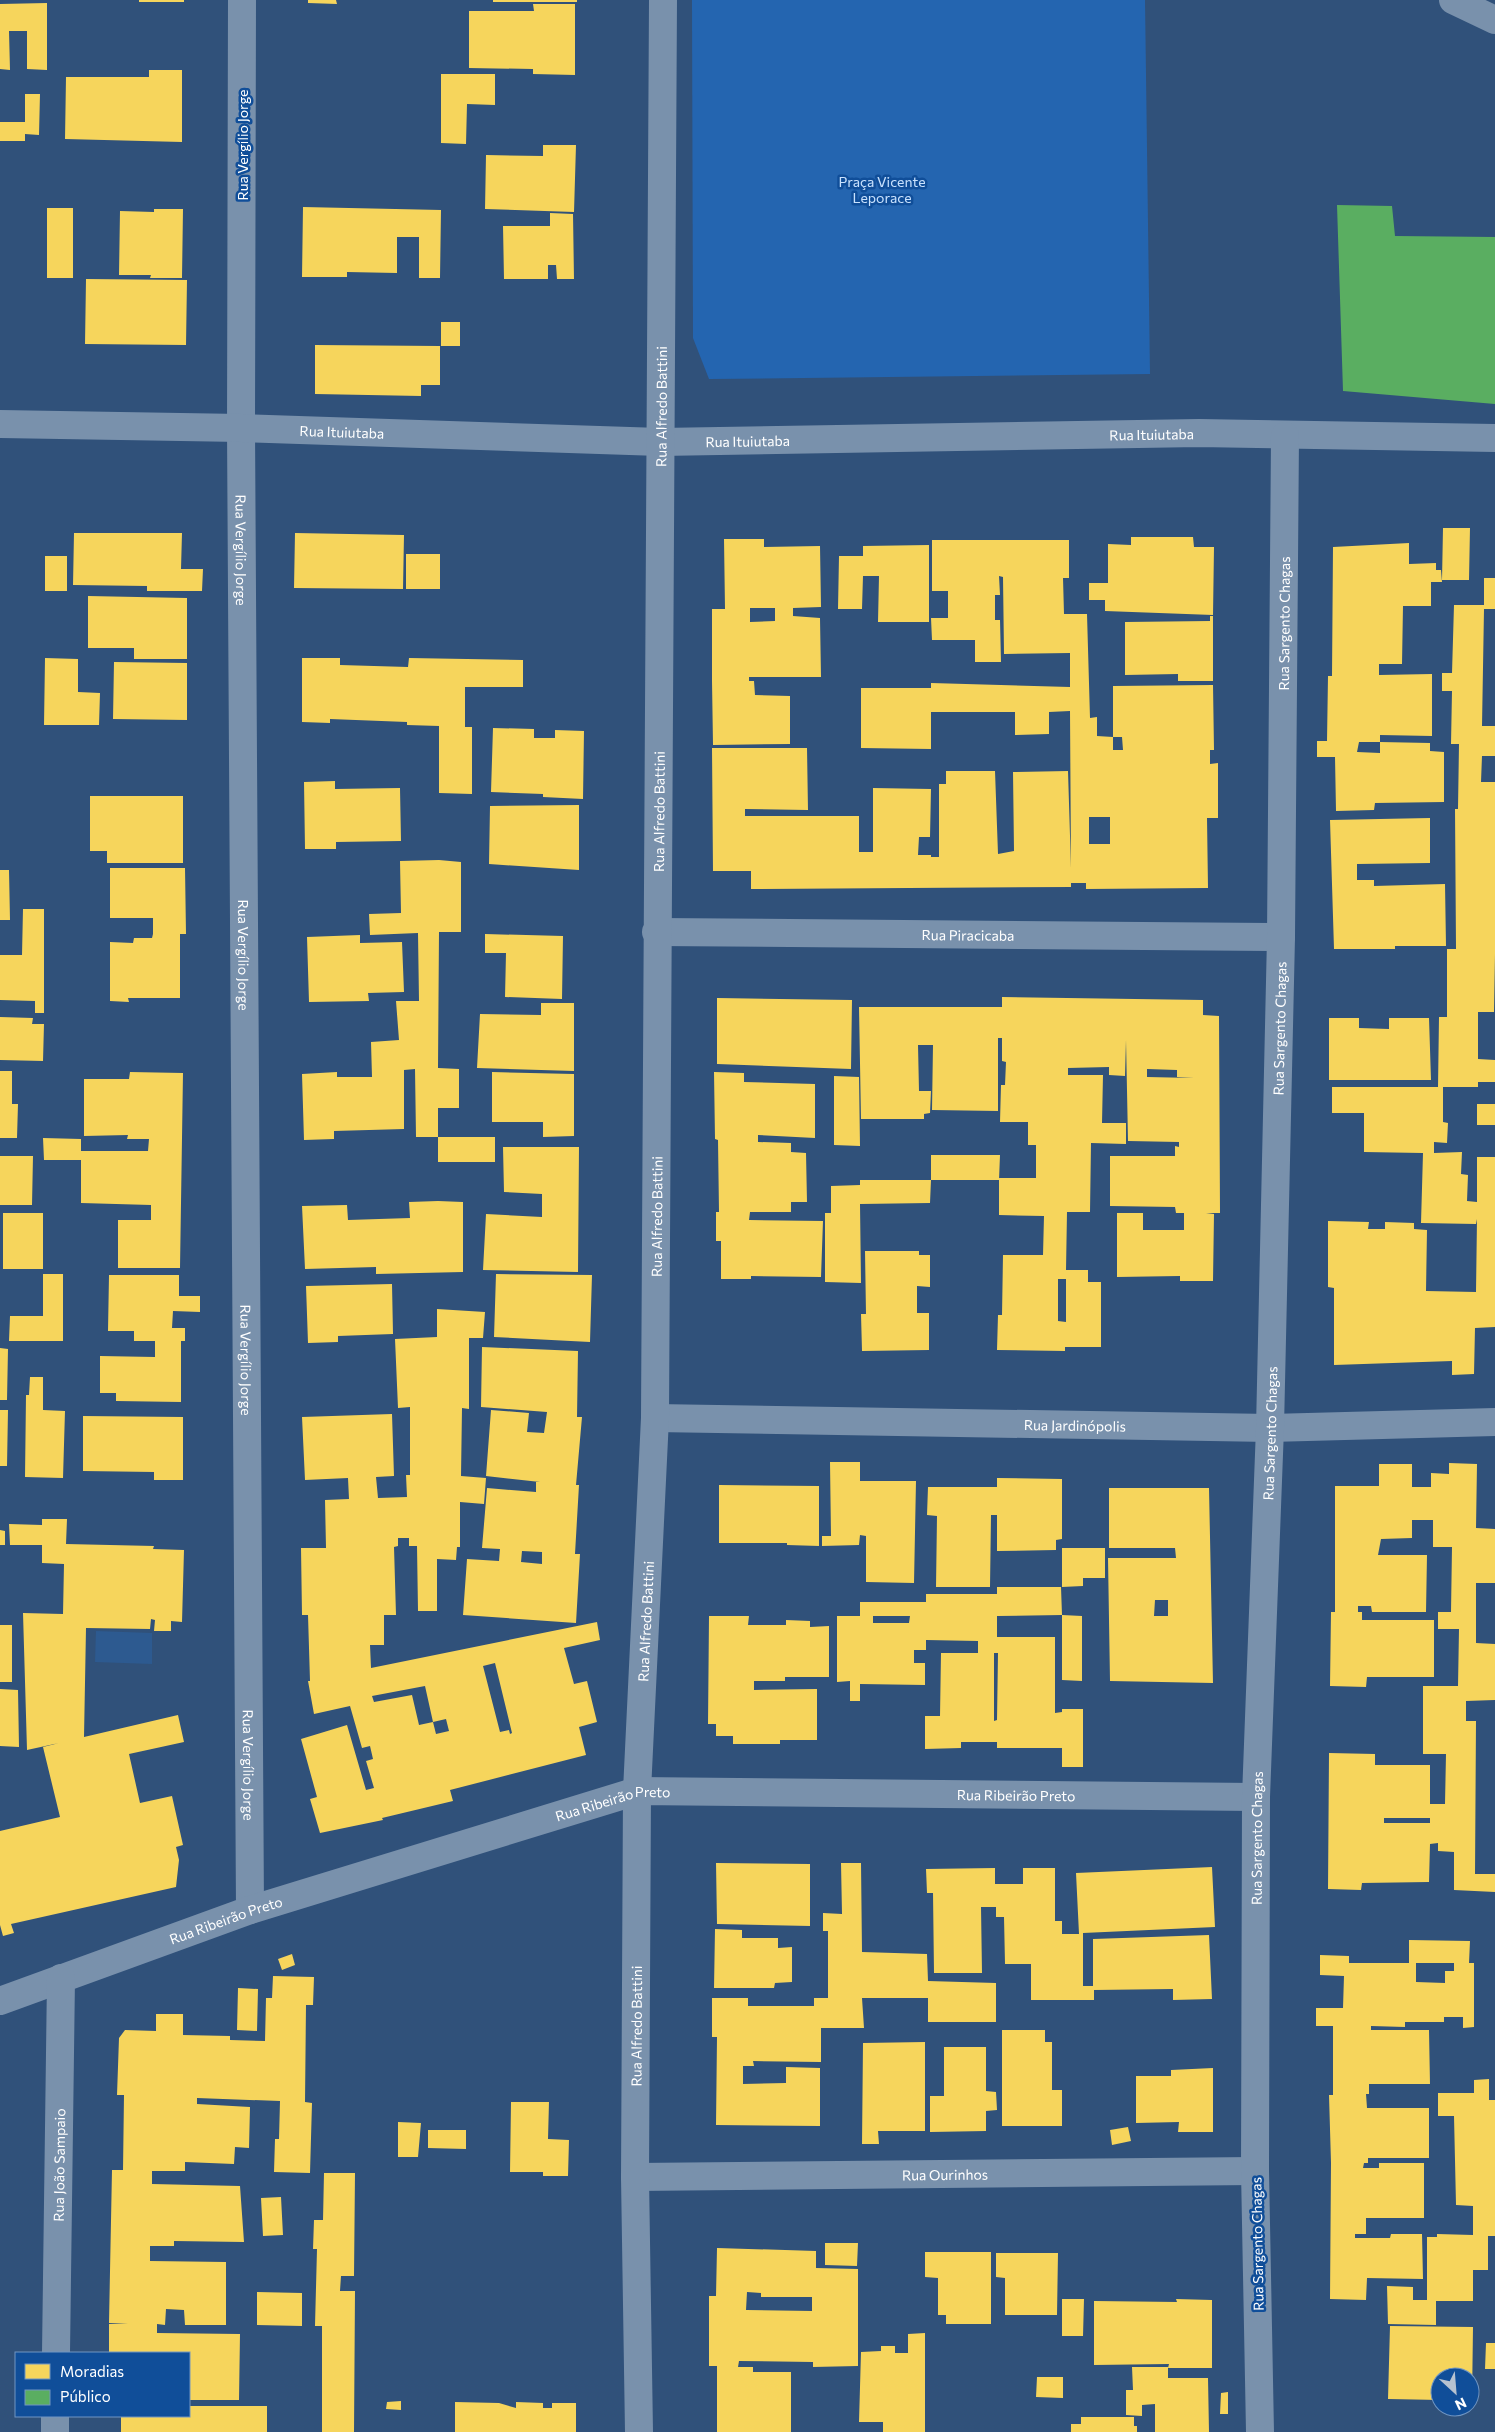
<svg xmlns="http://www.w3.org/2000/svg" width="1495" height="2432" viewBox="0 0 1495 2432" font-family="Commissioner,sans-serif">
  <style>
    .green { fill: #2465b0 }
    .water { fill: #2d5a90 }
    .homes { fill: #f6d55c; fill-rule: evenodd }
    .public { fill: #5aae61 }
    .lines { fill: none; stroke-linecap: round; stroke-linejoin: round }
    .street { stroke: #7991ac; stroke-width: 28 }
    .labels { text-anchor: middle; dominant-baseline: central; stroke-width: 5; stroke-linejoin: round; paint-order: stroke }
    .street-label { font-size: 14px; fill: #fff; stroke: #104e99 }
    .park-label { font-size: 14px; fill: #c9e2fe; stroke: #104e99 }
  </style>
  <rect width="100%" height="100%" fill="#30517a"/>
  <path class="green" d="M692,0H1145L1150,374L709,379L693,338Z"/>
  <path class="water" d="M96,1631L152,1633V1664L95,1662Z"/>
  <path class="homes" d="M139,0H184V2H139Z
    M308,0H336L337,4L308,3Z
    M493,0H577V2H493Z
    M47,3V70L27,69V31H9L10,70L0,69V4Z
    M533,4H575V75L533,74V69L469,68V11H534Z
    M149,70H182V142L65,139L66,77H149Z
    M441,74H495V105L467,104L466,144L441,143Z
    M25,94H40L39,135L25,134V141H0V122H25Z
    M543,145H576L574,212L485,209L486,155L543,156Z
    M303,207L441,210L440,278H419V237H397V273L347,272V277H302Z
    M47,208H73V278H47Z
    M154,209H183L182,278H150L151,275H119L120,211L154,212Z
    M550,213L573,214L574,279H557L556,265H548V279H504L503,226H550Z
    M86,279L187,280L186,345L85,344Z
    M441,322H460V346H441Z
    M315,345L440,346V385H421V396L315,394Z
    M1443,528H1470L1469,580H1442Z
    M74,533H182L181,569H203L202,591H147V586L73,585Z
    M295,533L404,535L403,589L294,588Z
    M1131,537H1193L1194,547H1214L1213,615L1105,611V600H1089V583H1108V544L1131,545Z
    M724,539H764V547L820,546L821,607L793,608V616L820,618L821,677H749V681H754L755,695L790,696V744L713,745L712,681H722H712V609H725ZM750,608H775V621L750,622Z
    M932,540H1069V578H1063L1064,614H1087L1090,718L1097,717V736L1113,737V686L1213,685L1214,750H1210V764L1218,763V818H1207L1208,888L1086,889V883H1071V887L751,889V871H713L712,748H807L808,810L745,809V816H859V852H873V788L931,789L930,837H919L918,855H931V857H939V784H946V771H995L998,854L1014,851L1013,772L1068,771L1071,868L1070,711L1049,712V734L1015,735V712H931V749L861,748V688H931V683L1070,687V653L1004,654L1003,577L999,576L1000,595H995V620H1000L1001,662H975V640H932L931,618H948V591H932ZM1113,737H1122L1123,750H1113ZM1089,817H1110V844H1089Z
    M1409,543V564L1436,563V570H1441L1442,582H1431V606H1403L1402,664H1379V675L1432,674V736L1380,735V742L1430,743V751L1444,752V802L1375,803L1374,810L1336,811L1335,757H1317V741H1327L1328,676H1332L1333,547ZM1359,742H1380V753L1357,752Z
    M929,545V622H878L879,576H863L862,609H838L839,556H863V546Z
    M406,554H440V589H406Z
    M45,556H67V591H45Z
    M1484,578H1495V609H1484L1482,726H1495V756H1482L1481,782H1495V954L1494,1012H1478V1059L1495,1060V1082H1478V1087H1443V1122L1448,1123L1447,1143L1434,1142V1153L1462,1152L1461,1174L1468,1175L1467,1201L1477,1202V1157H1495V1327L1475,1328L1474,1374L1452,1375V1361L1334,1365V1288L1328,1287V1221L1369,1222L1368,1229H1385V1222L1414,1223V1229L1427,1230L1426,1291L1476,1292L1477,1219L1476,1224L1421,1223L1423,1153L1364,1152V1113H1332V1087H1438L1439,1017H1447V949H1456L1455,809H1458L1459,744H1451L1452,691H1442V673H1452L1454,605H1484Z
    M88,596L187,598V659H134V648H88Z
    M1210,616H1213V681H1178V674L1125,675V622L1210,621Z
    M45,658L78,659V692L100,693L99,725H44Z
    M302,658H340V665L408,667L409,658L523,660V687H465V727H472V794L439,793V726L407,725V722L330,719V723L302,722Z
    M114,662L187,663V720L113,719Z
    M493,728L534,729V738H555V730L584,731L583,799L543,797V794L491,792Z
    M335,781V789L400,788L401,841L336,842V849H305L304,782Z
    M90,796H183V863H107V851H90Z
    M579,805V870L489,864L490,806Z
    M1430,818V863L1357,864V880H1374V886L1445,884L1446,946H1395V949H1334L1330,820Z
    M439,860L461,862V932H439L438,1068L459,1069V1108H438V1137H495V1162H438V1137H416L415,1069L404,1070V1129L334,1131V1139L304,1140L302,1074L337,1072V1077H372L371,1042L399,1040L396,1001H419L418,933L370,935L369,914L401,913L400,861Z
    M110,868H185L186,934H180V998H128L129,1002L110,1001V942L133,943L134,938H152L153,934V918H110Z
    M0,870H9L10,920H0Z
    M23,909H44V1013H35V1001L0,1000V955H22Z
    M485,934L563,936L562,999L505,997L506,953H485Z
    M360,935V943L402,942L404,992L368,993L369,1001L309,1002L307,937Z
    M1002,997L1203,1000V1015L1219,1016L1220,1213H1206L1214,1214L1213,1281H1180V1276L1117,1277V1213H1143V1230H1184V1213H1176L1175,1207L1110,1206V1156H1175V1146L1179,1147V1142L1128,1141L1126,1040L1125,1076L1109,1075V1067L1068,1068V1075H1103L1102,1123H1126V1144L1091,1143L1090,1212H1067L1066,1270H1088V1282H1101V1347H1065V1351L997,1350L998,1315H1002L1003,1255H1043L1044,1216L999,1215V1178H1036V1145H1028V1122H1000L1001,1085H1005L1006,1062L1002,1061V1038H998V1111L932,1110L933,1045H918L919,1091H931L930,1113L924,1114V1119H861L859,1007H1002ZM1147,1069L1177,1070V1077L1194,1078L1147,1077ZM1058,1279H1066V1322L1058,1321Z
    M717,998L852,1000L851,1069L717,1064Z
    M541,1003H574V1071L477,1068L480,1014L541,1015Z
    M0,1017L33,1018L32,1024H44L43,1061L0,1060Z
    M1329,1018H1359V1028L1389,1029V1018H1429L1431,1080H1329Z
    M0,1071H12V1104H18L17,1138H0Z
    M130,1072L183,1073L180,1268H118V1220H151V1205L81,1203V1160H44L43,1138L81,1139V1151H148L149,1139H127L128,1135L84,1136V1079H129Z
    M492,1072L574,1074V1136L543,1137V1122H492Z
    M714,1072L744,1073V1082L815,1084V1138L758,1135V1142L791,1143V1152L806,1153L807,1202H791V1212H750L749,1220L823,1221L821,1277L751,1276V1279H721V1241H716V1212H719L718,1140L715,1139Z
    M834,1076L859,1077L860,1146L834,1145Z
    M1477,1104H1495V1125H1477Z
    M503,1147H579L578,1272L483,1270L486,1214L542,1217V1194L504,1192Z
    M931,1155H1000L999,1180H931Z
    M0,1156H33L32,1205H0Z
    M860,1180H931L930,1203L860,1204L861,1283L825,1282V1213H831V1186L860,1185Z
    M438,1201L463,1202V1272L376,1274V1267L305,1269L302,1206L347,1205L348,1220L410,1218L409,1202Z
    M3,1213H43V1269H3Z
    M865,1251H919V1255H930V1287L917,1286V1313H929V1350L862,1351L861,1314H866Z
    M43,1274H63V1341H9L10,1316H43Z
    M496,1274L592,1275L590,1342L494,1337Z
    M109,1275H179V1296H200V1312L173,1311L172,1328H185V1341H181V1402L116,1401V1393H100V1356L155,1357V1341H134V1331H108Z
    M392,1284L393,1334L338,1336V1342L308,1343L306,1286Z
    M437,1309L485,1312L483,1338H469V1409L462,1408L461,1476L486,1478L484,1504L460,1502V1547H457L456,1560L437,1559V1611H418L417,1546H409V1538H398V1546L394,1547L396,1615H384V1645H370L371,1668L597,1622L600,1640L564,1648L574,1684L587,1681L597,1722L579,1727L586,1755L450,1790L453,1801L382,1818L383,1820L320,1833L310,1799L317,1797L301,1739L347,1725L366,1790L374,1788L366,1761L373,1759L370,1746L362,1748L350,1706L314,1714L308,1681H310L308,1615H302L301,1548H326L325,1500L349,1499L348,1478L305,1480L302,1417L392,1414L394,1476L376,1477L378,1498L407,1497L406,1475H410V1407L398,1408L395,1339L437,1337ZM495,1663L512,1733L510,1734L509,1730L500,1732L483,1666ZM425,1686L433,1722L446,1719L449,1731L436,1734L433,1722L419,1725L412,1695L374,1702L372,1696Z
    M482,1347L578,1351L577,1417H582L576,1485H579L575,1554H580L576,1623L463,1615L467,1559L499,1561L500,1549L482,1548L487,1488L536,1492V1482H540L486,1476L491,1410L529,1413L527,1432L544,1433L547,1412L481,1407ZM522,1551L542,1552V1564L521,1562Z
    M0,1348L8,1349L7,1400H0Z
    M30,1377H43V1410L65,1411L63,1478L25,1477L26,1395H29Z
    M0,1410H8L7,1466H0Z
    M83,1416L183,1417V1480H154V1472L83,1471Z
    M830,1462H860V1481H916L914,1583L866,1582V1536L860,1535L859,1545L822,1546V1536H831Z
    M1449,1463L1477,1464L1476,1528L1495,1529V1583H1476V1643L1495,1644V1700L1466,1701V1721H1476L1475,1874H1495V1892L1454,1890V1852L1438,1851V1843L1430,1844L1429,1882L1362,1883L1361,1890L1328,1889L1329,1753L1375,1754V1765H1430V1804H1445L1446,1754H1423V1686H1458L1459,1629H1438V1612H1451L1452,1547H1433V1520H1412V1538L1381,1539L1378,1555H1427L1426,1612H1372L1371,1606H1358V1612H1362V1620H1434V1677H1367L1366,1687L1330,1686L1331,1612H1335V1486H1379V1464H1412V1487H1431V1473L1449,1474ZM1384,1818H1430V1823H1384Z
    M997,1478L1062,1479V1539L1056,1540V1550L997,1551V1515H991L990,1587H936L937,1516L927,1515L928,1487H997Z
    M719,1485L819,1486V1546L787,1545V1543H719Z
    M1109,1488H1209L1213,1683L1110,1681L1108,1558H1176L1175,1548H1109ZM1155,1600H1168V1616H1154Z
    M42,1519H67L66,1544L154,1546L153,1549L184,1550L182,1622L171,1621V1631H154L155,1620L151,1619L150,1629L86,1628L84,1737L178,1715L184,1742L129,1754L140,1803L172,1796L183,1845L176,1847L179,1860L176,1887L11,1924L14,1933L3,1936L0,1925V1831L60,1817L43,1747L59,1743L27,1750L23,1613L63,1614L64,1564L42,1563V1545H10L9,1524L42,1525Z
    M0,1530L5,1531V1545H0Z
    M1062,1548H1105V1578H1083V1586L1062,1587Z
    M997,1587H1061L1062,1615L997,1616V1637H1055V1713L1062,1712V1709H1083V1767H1062V1748H997V1742H961V1748L925,1749V1716H940L941,1653H978V1641L926,1640V1650H914V1663H925V1685L860,1684V1701H850V1681L837,1682V1616H860V1602H926V1594H997ZM873,1616H910L909,1623H873ZM994,1653H998L997,1720L994,1721Z
    M1062,1615L1082,1616V1681L1062,1680Z
    M709,1616H749L748,1625H786V1620L810,1621V1627L829,1626V1677H785V1681H754V1690L817,1689V1740H780V1744H733V1736H716V1724H708Z
    M0,1625H12V1682H0Z
    M0,1689L18,1690L19,1747L0,1746Z
    M716,1863L810,1864V1926L717,1924Z
    M841,1863H861L862,1952L927,1954L928,1981L996,1983V2022H928V1998H862L864,2028H821V2062L753,2061L754,2066H743V2084L786,2083V2067L820,2068V2126L716,2125L717,2037H712V1998H748V2006H814V1998H828V1931H823V1913L842,1914Z
    M1212,1867L1215,1927L1083,1933V1986H1093V1939L1209,1935L1212,1999L1173,2000V1989L1094,1990V2000H1031V1964H1005L1004,1917H996V1907H981L982,1973H934L933,1893H927L926,1869L995,1868V1884H1023V1868H1055V1921H1062V1934H1079L1076,1873Z
    M715,1929L742,1930V1938H778V1948L792,1947V1982L775,1983L774,1988H714Z
    M1409,1940L1470,1941L1469,1963H1474V2027L1463,2028V2017H1444V2022H1405V2027L1371,2026V2030H1429L1430,2084H1369V2094H1366L1367,2108H1429V2158H1368V2163H1364L1363,2168H1379V2163H1424V2218H1366V2234H1355V2238H1390L1391,2234H1422L1423,2279L1367,2278L1366,2300L1330,2299L1331,2163L1329,2095H1333V2026H1316V2008H1343L1344,1976L1320,1975V1955L1349,1956V1963H1416V1982L1445,1983V1971H1454V1963H1409Z
    M292,1954L295,1965L282,1970L278,1959Z
    M273,1976L314,1977L313,2005H306L305,2102L312,2103L310,2173L274,2172L275,2139H279L280,2101L197,2098V2104L250,2107L249,2148L235,2147L234,2164L185,2162V2171H152V2184L240,2186L244,2242L174,2241V2246H150V2261L226,2262V2325H185L184,2310L166,2309L165,2325L157,2324V2333L240,2334L239,2400H189V2353H109V2324H128L109,2323L112,2170H123L124,2095H117L119,2038L125,2030L156,2031V2014H183V2035L230,2036V2040L265,2041L266,1998H272Z
    M238,1988L258,1989L257,2031L237,2030Z
    M1002,2030H1045V2042H1052V2090H1062V2126H1002Z
    M925,2042V2131H878L879,2144H862L863,2043Z
    M944,2047H986V2091L996,2092L997,2110L986,2111V2131L930,2132V2096H944Z
    M1213,2068V2132H1178L1179,2122L1136,2123V2076H1171V2070Z
    M1489,2079V2100H1495V2236H1488V2270H1473V2301H1436V2325L1388,2324L1387,2286L1413,2287V2300H1427V2237H1437V2234L1473,2235V2206L1456,2205L1454,2116H1438V2093H1474V2080Z
    M511,2102H549L548,2139L569,2140L568,2176H543V2172H510Z
    M398,2122L421,2123L418,2157H398Z
    M1128,2127L1131,2141L1112,2145L1110,2130Z
    M428,2130H466V2149L428,2148Z
    M324,2173H355L354,2276H341L340,2291H355L354,2432H322V2326H315L317,2249H313L314,2220H323Z
    M281,2197L283,2235L263,2236L261,2198Z
    M825,2243H858L857,2266L825,2265Z
    M717,2248L816,2251V2268L858,2269V2366L813,2367V2362L739,2361L738,2367H753V2372H791V2432H717V2366H709V2296H716ZM747,2292L761,2293V2297H812V2311L746,2310Z
    M925,2252H991V2324H946V2315H938V2278L925,2277Z
    M996,2253H1058L1057,2315H1005V2278L996,2277Z
    M257,2292L302,2293V2326L257,2325Z
    M1062,2299H1084L1083,2336H1062Z
    M1176,2299L1212,2300V2368H1168L1169,2364L1094,2365V2301L1177,2302Z
    M1390,2326L1473,2327L1472,2401H1470V2377H1440V2400L1388,2399Z
    M925,2333V2432H883V2422H859L861,2352L881,2351V2346H895V2353H908V2334Z
    M1486,2343H1495V2369H1485Z
    M1132,2367H1168V2378H1208L1209,2432H1155V2404L1142,2405V2416L1126,2415V2390H1133Z
    M1037,2377H1063V2398L1036,2397Z
    M1228,2392V2414H1220L1221,2393Z
    M401,2401V2410L386,2409L387,2402Z
    M455,2402L499,2403L516,2408V2402L543,2403V2408H552V2403H576V2432H455Z
    M189,2406H267V2432H121V2416H189Z
    M1081,2417H1134V2426H1137V2432H1071V2424H1081Z"/>
  <path class="public" d="M1337,205L1392,206L1395,236L1495,237V404L1343,391Z"/>
  <g class="lines">
    <g class="street">
      <path id="s1" d="M242,0L241,428L250,1910"/>
      <path d="M1453,0L1495,20"/>
      <path id="s2" d="M0,424L241,428L660,442L1199,433L1495,438"/>
      <path id="s3" d="M656,932L1281,937"/>
      <path id="s4" d="M655,1418L1270,1428L1495,1422"/>
      <path id="s5" d="M0,2001L250,1910L637,1791L1256,1797"/>
      <path id="s6" d="M635,2177L1255,2171"/>
      <path id="s7" d="M56,2353L61,1978"/>
      <path d="M55,2432V2416"/>
      <path id="s8" d="M639,2432L635,2177L637,1791L655,1418L663,0"/>
      <path id="s9" d="M1260,2432L1255,2171L1256,1797L1270,1428L1281,937L1285,436"/>
    </g>
  </g>
  <g class="labels">
    <g class="street-label">
      <text transform="translate(242 145) rotate(-90)">Rua Vergílio Jorge</text>
      <text stroke="none"><textPath href="#s8" startOffset="2026">Rua Alfredo Battini</textPath></text>
      <text stroke="none"><textPath href="#s2" startOffset="342">Rua Ituiutaba</textPath></text>
      <text stroke="none"><textPath href="#s2" startOffset="1152">Rua Ituiutaba</textPath></text>
      <text stroke="none"><textPath href="#s2" startOffset="748">Rua Ituiutaba</textPath></text>
      <text stroke="none"><textPath href="#s1" startOffset="550">Rua Vergílio Jorge</textPath></text>
      <text stroke="none"><textPath href="#s9" startOffset="1809">Rua Sargento Chagas</textPath></text>
      <text stroke="none"><textPath href="#s8" startOffset="1621">Rua Alfredo Battini</textPath></text>
      <text stroke="none"><textPath href="#s3" startOffset="312">Rua Piracicaba</textPath></text>
      <text stroke="none"><textPath href="#s1" startOffset="955">Rua Vergílio Jorge</textPath></text>
      <text stroke="none"><textPath href="#s9" startOffset="1404">Rua Sargento Chagas</textPath></text>
      <text stroke="none"><textPath href="#s8" startOffset="1216">Rua Alfredo Battini</textPath></text>
      <text stroke="none"><textPath href="#s1" startOffset="1360">Rua Vergílio Jorge</textPath></text>
      <text stroke="none"><textPath href="#s4" startOffset="420">Rua Jardinópolis</textPath></text>
      <text stroke="none"><textPath href="#s9" startOffset="999">Rua Sargento Chagas</textPath></text>
      <text stroke="none"><textPath href="#s8" startOffset="811">Rua Alfredo Battini</textPath></text>
      <text stroke="none"><textPath href="#s1" startOffset="1765">Rua Vergílio Jorge</textPath></text>
      <text stroke="none"><textPath href="#s5" startOffset="1050">Rua Ribeirão Preto</textPath></text>
      <text stroke="none"><textPath href="#s5" startOffset="645">Rua Ribeirão Preto</textPath></text>
      <text stroke="none"><textPath href="#s9" startOffset="594">Rua Sargento Chagas</textPath></text>
      <text stroke="none"><textPath href="#s5" startOffset="240">Rua Ribeirão Preto</textPath></text>
      <text stroke="none"><textPath href="#s8" startOffset="406">Rua Alfredo Battini</textPath></text>
      <text stroke="none"><textPath href="#s7" startOffset="188">Rua João Sampaio</textPath></text>
      <text stroke="none"><textPath href="#s6" startOffset="310">Rua Ourinhos</textPath></text>
      <text transform="translate(1257 2244) rotate(-91)">Rua Sargento Chagas</text>
    </g>
    <g class="park-label">
      <text x="882" y="181">Praça Vicente<tspan x="882" dy="16">Leporace</tspan></text>
    </g>
  </g>
  <rect x="15" y="2352" width="175" height="65" fill="#104e99" stroke="#7095c2"/>
  <rect x="25" y="2364" width="25" height="15" fill="#f6d55c" stroke="#7095c2"/>
  <text x="60" y="2377" font-size="15" fill="#ffffff">Moradias</text>
  <rect x="25" y="2390" width="25" height="15" fill="#5aae61" stroke="#7095c2"/>
  <text x="60" y="2402" font-size="15" fill="#ffffff">Público</text>
  <g transform="translate(1455 2392) rotate(154)"><circle r="24" fill="#104e99" stroke="#7095c2"/>
  <path d="M0-4L9 19L0 12L-9 19Z" fill="#b7c2d0"/>
  <text y="-8" font-size="14" font-weight="bold" text-anchor="middle" fill="#ffffff">N</text>
  </g>
</svg>
